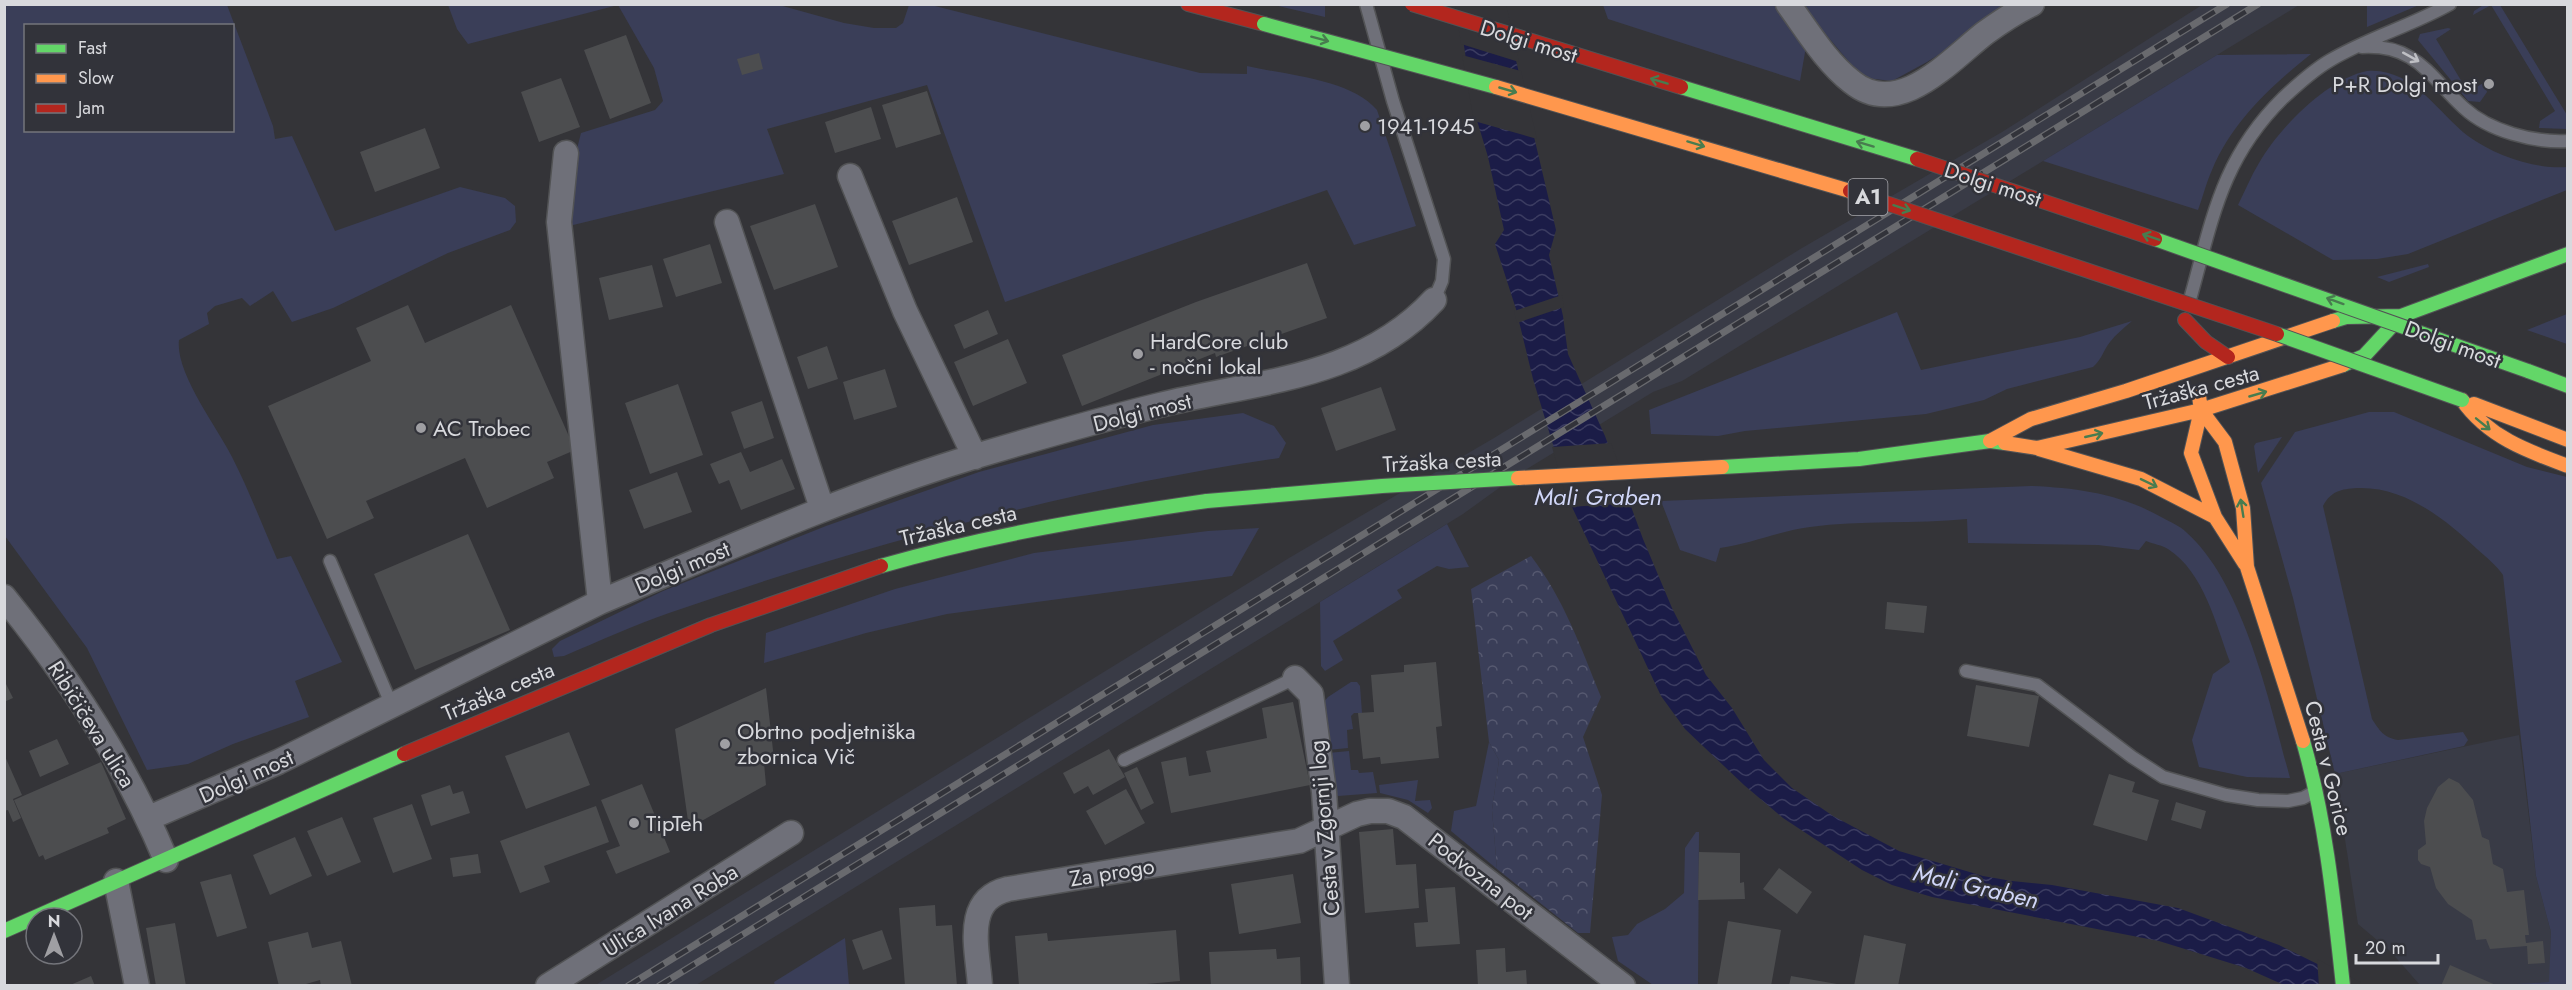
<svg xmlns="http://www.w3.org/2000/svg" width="2572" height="990" viewBox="0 0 2572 990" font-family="Jost,sans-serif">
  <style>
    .built { fill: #393b46 }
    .green { fill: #3a3e58; fill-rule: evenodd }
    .forest { fill: url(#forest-crowns) }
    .water { fill: url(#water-waves) }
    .pier { fill: #343438 }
    .building { fill: #4c4d4f }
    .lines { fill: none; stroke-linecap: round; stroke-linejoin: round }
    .lane-casing { stroke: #525355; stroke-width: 15 }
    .street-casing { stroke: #525355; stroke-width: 27 }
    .fast-casing { stroke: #525355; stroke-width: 16 }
    .slow-casing { stroke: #525355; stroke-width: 16 }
    .jam-casing { stroke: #525355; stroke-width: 16 }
    .lane { stroke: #6f7079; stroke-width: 12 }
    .street { stroke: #6f7079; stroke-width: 24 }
    .fast { stroke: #63d668; stroke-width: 14 }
    .slow { stroke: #ff974d; stroke-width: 14 }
    .jam { stroke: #b3261e; stroke-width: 14 }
    .rail-casing { stroke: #696a6e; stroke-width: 7 }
    .rail { stroke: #32333a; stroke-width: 4.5; stroke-dasharray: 14; stroke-linecap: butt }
    .fast-bridge-casing { stroke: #525355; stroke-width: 16; stroke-linecap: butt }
    .slow-bridge-casing { stroke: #525355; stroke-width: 16; stroke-linecap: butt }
    .jam-bridge-casing { stroke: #525355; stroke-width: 16; stroke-linecap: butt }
    .fast-bridge { stroke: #63d668; stroke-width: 14 }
    .slow-bridge { stroke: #ff974d; stroke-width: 14 }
    .jam-bridge { stroke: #b3261e; stroke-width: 14 }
    .oneway { stroke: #487c4f }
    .oneway2 { stroke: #bebfc4 }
    .poi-dot { fill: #9f9fa3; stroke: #32333a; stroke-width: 2 }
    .labels { text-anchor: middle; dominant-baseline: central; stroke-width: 5; stroke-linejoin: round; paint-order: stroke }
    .shield { fill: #32333a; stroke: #a6a7ac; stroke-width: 1.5 }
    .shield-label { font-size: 21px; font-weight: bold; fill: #d8d9dd }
    .street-label { font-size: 22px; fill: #d8d9dd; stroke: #32333a }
    .poi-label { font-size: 22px; fill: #d8d9dd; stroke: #32333a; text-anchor: start }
    .water-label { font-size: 24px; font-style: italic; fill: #d0d6f8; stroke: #32333a }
  </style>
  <defs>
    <pattern id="forest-crowns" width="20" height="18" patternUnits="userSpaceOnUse" patternTransform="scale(1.5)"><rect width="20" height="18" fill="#3a3e58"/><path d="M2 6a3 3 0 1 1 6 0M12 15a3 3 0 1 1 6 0" fill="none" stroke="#565970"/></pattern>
    <pattern id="water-waves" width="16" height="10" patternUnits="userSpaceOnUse" patternTransform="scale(1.5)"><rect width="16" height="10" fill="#1b1c47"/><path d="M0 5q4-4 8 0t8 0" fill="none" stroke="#3b3c61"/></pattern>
  </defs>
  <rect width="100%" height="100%" fill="#343438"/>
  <path class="built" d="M2202,5H2299L1682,381L1653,392L1517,475L1463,514L696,985L594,986L1289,558L1494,438L1802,248L2002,132Z
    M2519,735L2536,876L2551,932L2550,982L2498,986L2420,985L2390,951L2358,924L2335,774Z"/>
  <path class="green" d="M2485,4L2500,5L2567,115V129L2539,128L2540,121L2555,111L2491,5L2473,15L2474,11Z
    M4,5H227L273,126L275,139L292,136L335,231L460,187L505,198L515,206L516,222L510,230L448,253L333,308L292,322L273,291L250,306L242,298L215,306L207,313L209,324L179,340C175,373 217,427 232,457C249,490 262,525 277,559L291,556L342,662L295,681L309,717L233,744L188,764L147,770L87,648L5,536ZM26,26H232V130H26Z
    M448,5H779L844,23L874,28H896L903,23L909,5H931L1200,73L1247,74V66C1286,75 1351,79 1377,110L1416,226L1354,245L1327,190L1005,302L927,85L767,129L784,174L569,226L574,161L581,133L655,110L663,101L654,68L618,5L468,44L457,29Z
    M1274,5H1325V17Z
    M1603,5H1776L1807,41L1800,81L1608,19Z
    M1801,5H2018L1927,62L1892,81L1866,78L1855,69Z
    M2367,5V4L2419,5L2367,27Z
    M2448,28L2451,29L2436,39L2468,92L2485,82L2487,92L2480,102L2468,101L2418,40L2420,34Z
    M2311,54C2271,86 2232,122 2212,170C2206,183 2203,197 2198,210L2043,161L2217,55Z
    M2367,71C2412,67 2438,113 2468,136C2496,156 2533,169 2567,167V190L2408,254L2377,259L2333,260L2238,205C2245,191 2251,176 2259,163C2279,128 2327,79 2367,71Z
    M2428,264L2429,267L2389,282L2377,277Z
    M1897,312L1921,370L2080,337L2132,321C2124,328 2116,334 2110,342C2103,351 2102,359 2093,367L2007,389L1984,400L1926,414L1745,431L1718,436L1651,434L1649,410Z
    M2567,314V344L2527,330Z
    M2369,412H2394L2527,467L2567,477V985H2498L2549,982L2551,932L2536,876L2503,575C2496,565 2486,557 2477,549C2444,518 2404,486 2357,488C2341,489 2331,491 2323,506L2372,719C2380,731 2383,737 2398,740L2463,732L2468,740L2464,746L2335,774L2293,598L2261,483L2295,432Z
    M1243,413L1274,426L1286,443L1279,458C1072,489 867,544 669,613C634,625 599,641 564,656L554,657L552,649L560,641L663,591L826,526L979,472L1153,425Z
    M2282,437L2258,473L2254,446L2256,443Z
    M2031,486C2078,488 2121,494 2163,518C2170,522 2180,526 2186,532C2244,583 2270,705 2290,778L2247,777L2199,767L2192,740L2213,674L2230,662C2216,625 2204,572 2168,549C2162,545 2153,544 2146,541L2139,550L2098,545L1968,543L1967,519C1915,524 1861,520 1810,527C1779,531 1750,544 1720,548L1716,562L1680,550L1661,501Z
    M1447,524L1469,567L1449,569L1437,566L1397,590L1402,598L1333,641L1343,660L1325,671L1321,666L1320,602Z
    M1259,528L1232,576L947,614L866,633L764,663L766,633L895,589L1034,553L1208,531Z
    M1351,682H1357L1360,686L1362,713H1354L1351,716L1353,729L1347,730L1348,748L1328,750L1322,704L1328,697Z
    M1489,742L1499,760L1492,810L1497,869L1451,831L1454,811L1476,806Z
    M1349,751L1351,770H1358L1359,773L1373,772L1377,793L1338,796L1334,791L1328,753Z
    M1418,780L1415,801L1430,800L1432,808L1428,813L1408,800L1380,793L1379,785Z
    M1696,832H1699L1698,985H1653L1618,961L1612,937L1628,935L1637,924L1665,909L1684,893L1685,848Z
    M845,938L849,985H775L774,982Z"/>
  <path class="forest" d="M1531,556C1564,599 1581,648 1601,697L1583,737L1602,795L1590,933H1578L1497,869L1492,810L1499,760L1489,742L1471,589Z"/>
  <path class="water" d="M1458,5H1503L1556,230L1549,255L1563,316L1568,354L1605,436L1643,539L1672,608L1706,675L1732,708L1764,760L1792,788L1833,816L1899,851L1983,876L2012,881L2052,885L2178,908L2279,945L2360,985H2284L2246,968L2159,941L1932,897L1892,885L1862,870L1783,818L1744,785L1685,729L1661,696L1572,507L1533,379L1516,309L1495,244L1504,230L1488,157L1473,107Z"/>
  <path class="pier" d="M1455,4H1506L1519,62L1461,44Z
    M1462,55L1521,71L1537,139L1474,121Z
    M1562,295L1564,307L1517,323L1514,311Z
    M1611,443L1633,503L1569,507L1552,447Z
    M2317,959L2362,983L2363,985L2319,986Z"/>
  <path class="building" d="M626,35L651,103L610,119L584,50Z
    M759,53L763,69L742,75L737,59Z
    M561,78L580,127L539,142L521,92Z
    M927,91L941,134L896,148L882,105Z
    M871,107L881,139L835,153L825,122Z
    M425,128L440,168L375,192L360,152Z
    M957,197L973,242L909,265L892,221Z
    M815,204L838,267L774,290L750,226Z
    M710,244L722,283L676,297L663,259Z
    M1307,263L1327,318L1216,357L1215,353L1082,406L1062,355L1196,302Z
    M652,265L663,307L609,320L599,278Z
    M408,305L425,343L511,305L575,450L547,462L554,478L487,508L465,458L366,501L374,518L327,539L268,406L371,361L356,328Z
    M988,310L998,334L964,349L954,325Z
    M1008,339L1027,383L973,406L954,362Z
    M827,346L838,379L808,389L797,357Z
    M885,369L897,407L854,420L843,382Z
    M678,384L703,455L650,474L625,403Z
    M1381,387L1396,430L1336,451L1321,408Z
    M762,401L774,438L744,449L731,412Z
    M741,452L750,472L782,459L795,489L741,510L729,480L719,484L710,464Z
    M677,472L692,512L644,529L629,490Z
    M468,534L510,630L415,670L374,574Z
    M1887,602L1927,606L1924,633L1885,629Z
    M1436,662L1442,726L1436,727L1439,758L1381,764L1380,757L1363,759L1358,713L1374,712L1371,675L1404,672V665Z
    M4,680L13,698L4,702Z
    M1976,685L2039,696L2029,747L1967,736Z
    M766,688L774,759L764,763L766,785L689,828L675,729Z
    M1293,702L1310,785L1171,813L1161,762L1186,757L1189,776L1211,772L1206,751L1267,738L1262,708Z
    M569,732L590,785L526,809L505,756Z
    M57,739L69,764L40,777L29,751Z
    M1109,749L1125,777L1093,795L1088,786L1074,794L1063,773Z
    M4,754L22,795L13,799L21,818L13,822L8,810L4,811Z
    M101,762L126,819L107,828L109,833L45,860L43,855L39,857L14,800Z
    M1137,767L1154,803L1141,810L1124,773Z
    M2109,774L2135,782L2132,792L2159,800L2147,841L2093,825Z
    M2449,778L2459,783L2473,800L2482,837L2489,840L2493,864L2503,869L2507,892L2524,890L2529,935H2525L2526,943L2543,941L2545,963L2528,964L2527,946L2490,949L2486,939L2476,940L2472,920L2448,904L2436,888L2430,867L2421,864L2418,860V850L2426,844L2424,821L2427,808L2438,787Z
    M642,784L670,852L616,874L606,851L620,846L601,800Z
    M450,785L453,794L463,791L470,813L431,826L421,795Z
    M1126,789L1145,823L1105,845L1086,811Z
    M2176,802L2206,811L2201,829L2171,820Z
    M412,804L432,859L393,873L373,818Z
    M596,806L609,842L544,866L550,882L520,893L500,841Z
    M342,817L361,862L327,876L307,831Z
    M1393,829L1396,865L1416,864L1419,908L1365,913L1359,832Z
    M295,837L312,876L270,895L253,855Z
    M1699,852L1740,853V883L1744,882L1745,899L1698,900Z
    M478,854L481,873L453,877L450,858Z
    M1779,868L1812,892L1797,914L1763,889Z
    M231,874L247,928L217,937L200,882Z
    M1293,874L1301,923L1239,934L1231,884Z
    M1455,887L1460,944L1416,947L1414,923L1428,922L1425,889Z
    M935,905L936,926L952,925L957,986H905L899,908Z
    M1728,921L1781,930L1771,986H1717Z
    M175,923L186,986H156L146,928Z
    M882,930L892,959L863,970L852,940Z
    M1176,930L1180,981L1124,986H1019L1015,936L1047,933L1048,941Z
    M308,932L312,948L341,941L352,986H321L320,980L299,986H279L268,942Z
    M1864,935L1906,944L1898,986H1854Z
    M1505,948L1506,972L1526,970L1527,986H1478L1476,950Z
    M1276,949L1277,959L1300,957L1301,986H1211L1209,952Z
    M2450,965L2498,986H2441Z
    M91,976L95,986H68Z
    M1791,976L1837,984L1836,986H1789Z"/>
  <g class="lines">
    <defs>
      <path id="lane" d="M1366,4L1393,101L1444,259L1442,281L1434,300
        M2362,47C2416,44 2429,76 2464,108C2489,131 2534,143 2568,141
        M2189,303C2212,222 2220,160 2283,98C2297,85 2312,71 2329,61C2367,38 2411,26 2450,4
        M330,561L392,706
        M1966,671L2037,685L2132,757L2163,777L2226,795L2258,800L2288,801L2303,798L2316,791
        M1124,760L1295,678"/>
      <path id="street" d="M1788,4C1807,30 1826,62 1852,82C1899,120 1950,60 1985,33C1999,23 2015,12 2032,4
        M850,176L905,311L975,457
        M727,222L822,508
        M4,597C69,677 126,764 166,860
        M600,602C724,550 847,495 976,456C1037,438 1099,420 1160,405C1257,381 1361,379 1434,300
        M1295,678L1311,694L1324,792L1337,986
        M149,818L278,762L600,602L559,222L566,153
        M116,881L137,986
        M548,986L791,833
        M980,986C978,950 962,900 1008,889L1299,841L1357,814L1370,811H1388L1404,817L1623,986"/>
      <path id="fast" d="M2333,321L2346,317L2401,316L2568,254
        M2343,365L2364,356L2401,316
        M2528,371L2568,386
        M1722,467L1859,459L1990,441L2005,443
        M881,566C988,535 1097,517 1207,501
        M2303,741C2326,821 2334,903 2343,986
        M4,931L404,754"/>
      <path id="slow" d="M2199,396L2201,410L2191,453L2215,517L2245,564
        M2462,400C2488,437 2527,451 2568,466
        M2474,404L2568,440
        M2201,410L2225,442L2243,508L2247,567L2303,741
        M1990,441L2031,419L2126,391L2333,321
        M2005,443L2037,448L2201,410L2343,365
        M2039,449L2141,479L2215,517"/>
      <path id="jam" d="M1188,4L1264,24
        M2185,320L2206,342L2228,357
        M404,754L711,625L881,566"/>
    </defs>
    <use href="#lane" class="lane-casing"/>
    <use href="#street" class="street-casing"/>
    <use href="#fast" class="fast-casing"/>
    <use href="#slow" class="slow-casing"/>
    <use href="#jam" class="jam-casing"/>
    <use href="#lane" class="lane"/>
    <use href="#street" class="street"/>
    <use href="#fast" class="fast"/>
    <use href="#slow" class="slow"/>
    <use href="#jam" class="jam"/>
    <defs>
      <path id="rail" d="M628,986L2227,4
        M659,986L2258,4"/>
    </defs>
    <use href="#rail" class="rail-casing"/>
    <use href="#rail" class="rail"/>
    <defs>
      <path id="fast-bridge" d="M1264,24L1496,87
        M1681,87L1917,159
        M2155,239L2528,371
        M2277,334L2462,400
        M1207,501L1382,486L1518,478"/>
      <path id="slow-bridge" d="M1496,87L1850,191
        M1518,478L1722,467"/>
      <path id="jam-bridge" d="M1412,4L1681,87
        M1917,159L2155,239
        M1850,191L2277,334"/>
    </defs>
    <use href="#fast-bridge" class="fast-bridge-casing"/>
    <use href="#slow-bridge" class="slow-bridge-casing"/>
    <use href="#jam-bridge" class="jam-bridge-casing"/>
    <use href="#fast-bridge" class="fast-bridge"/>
    <use href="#slow-bridge" class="slow-bridge"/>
    <use href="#jam-bridge" class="jam-bridge"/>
  </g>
  <defs><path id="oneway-shaft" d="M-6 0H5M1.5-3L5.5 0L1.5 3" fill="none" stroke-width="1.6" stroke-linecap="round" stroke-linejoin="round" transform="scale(1.5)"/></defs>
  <g class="oneway">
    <use href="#oneway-shaft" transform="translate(1320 39) rotate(15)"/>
    <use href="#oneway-shaft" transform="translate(1659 81) rotate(-163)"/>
    <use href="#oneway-shaft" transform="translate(1508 90) rotate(16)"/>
    <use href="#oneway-shaft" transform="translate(1696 144) rotate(17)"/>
    <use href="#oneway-shaft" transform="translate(1865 144) rotate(-163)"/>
    <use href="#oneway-shaft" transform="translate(1902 208) rotate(18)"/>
    <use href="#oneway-shaft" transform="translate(2151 237) rotate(-161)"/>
    <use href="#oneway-shaft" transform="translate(2335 301) rotate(-160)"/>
    <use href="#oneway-shaft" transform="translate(2258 394) rotate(-16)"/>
    <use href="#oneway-shaft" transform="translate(2483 424) rotate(39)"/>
    <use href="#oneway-shaft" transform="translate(2094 435) rotate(-13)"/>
    <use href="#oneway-shaft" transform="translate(2149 483) rotate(26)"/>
    <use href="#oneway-shaft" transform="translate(2242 508) rotate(-99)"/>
  </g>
  <use class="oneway2" href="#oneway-shaft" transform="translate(2411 57) rotate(29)"/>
  <g class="poi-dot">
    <circle cx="2489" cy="84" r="6"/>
    <circle cx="1365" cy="126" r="6"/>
    <circle cx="1138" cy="354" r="6"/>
    <circle cx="421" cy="428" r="6"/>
    <circle cx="725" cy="744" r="6"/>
    <circle cx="634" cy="823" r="6"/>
  </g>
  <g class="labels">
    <rect class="shield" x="1848.5" y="179" width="39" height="36" rx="4.5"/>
    <g class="shield-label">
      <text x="1868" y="197">A1</text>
    </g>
    <g class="street-label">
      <text transform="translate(1529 41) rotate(17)">Dolgi most</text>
      <text transform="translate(1993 184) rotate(18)">Dolgi most</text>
      <text transform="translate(2453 344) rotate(20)">Dolgi most</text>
      <text transform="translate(2201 387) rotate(-15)">Tržaška cesta</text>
      <text transform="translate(1142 412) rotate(-14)">Dolgi most</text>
      <text transform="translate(1442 461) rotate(-3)">Tržaška cesta</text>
      <text transform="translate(958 525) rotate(-13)">Tržaška cesta</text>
      <text transform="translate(682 567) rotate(-23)">Dolgi most</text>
      <text transform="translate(498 691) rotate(-23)">Tržaška cesta</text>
      <text transform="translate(92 724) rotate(58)">Ribičičeva ulica</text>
      <text transform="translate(2329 768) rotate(76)">Cesta v Gorice</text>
      <text transform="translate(246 776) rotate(-24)">Dolgi most</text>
      <text transform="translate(1324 828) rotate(-95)">Cesta v Zgornji log</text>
      <text transform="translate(1112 872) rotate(-9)">Za progo</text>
      <text transform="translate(1481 876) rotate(38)">Podvozna pot</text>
      <text transform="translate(670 910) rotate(-32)">Ulica Ivana Roba</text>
    </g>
    <g class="poi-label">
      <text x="2477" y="84" text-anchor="end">P+R Dolgi most</text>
      <text x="1377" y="126">1941-1945</text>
      <text x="1150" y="341">HardCore club<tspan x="1150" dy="25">- nočni lokal</tspan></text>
      <text x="433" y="428">AC Trobec</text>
      <text x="737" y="731">Obrtno podjetniška<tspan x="737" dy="25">zbornica Vič</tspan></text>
      <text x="646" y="823">TipTeh</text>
    </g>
    <g class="water-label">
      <text x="1598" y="496">Mali Graben</text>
      <text transform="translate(1976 886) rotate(13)">Mali Graben</text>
    </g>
  </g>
  <rect width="2572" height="990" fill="none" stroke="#d8d9dd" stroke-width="12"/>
  <rect x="24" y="24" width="210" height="108" fill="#32333a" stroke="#74757b" stroke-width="1.5"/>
  <rect x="36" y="44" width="30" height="9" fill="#63d668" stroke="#74757b" stroke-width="1.5"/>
  <text x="78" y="54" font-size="18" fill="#d8d9dd">Fast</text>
  <rect x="36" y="74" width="30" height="9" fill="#ff974d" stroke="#74757b" stroke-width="1.5"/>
  <text x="78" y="84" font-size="18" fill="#d8d9dd">Slow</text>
  <rect x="36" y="104" width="30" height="9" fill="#b3261e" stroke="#74757b" stroke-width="1.5"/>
  <text x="78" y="114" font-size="18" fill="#d8d9dd">Jam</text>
  <g transform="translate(54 936)"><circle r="28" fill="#32333a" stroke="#74757b" stroke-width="1.5"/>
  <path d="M0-4.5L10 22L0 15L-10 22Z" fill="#9f9fa3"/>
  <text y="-9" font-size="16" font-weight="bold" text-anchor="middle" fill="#d8d9dd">N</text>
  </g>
  <path d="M2356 954v9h82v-9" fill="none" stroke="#d8d9dd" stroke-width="3"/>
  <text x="2365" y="954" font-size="18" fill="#d8d9dd" stroke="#32333a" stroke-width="4.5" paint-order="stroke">20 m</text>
</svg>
